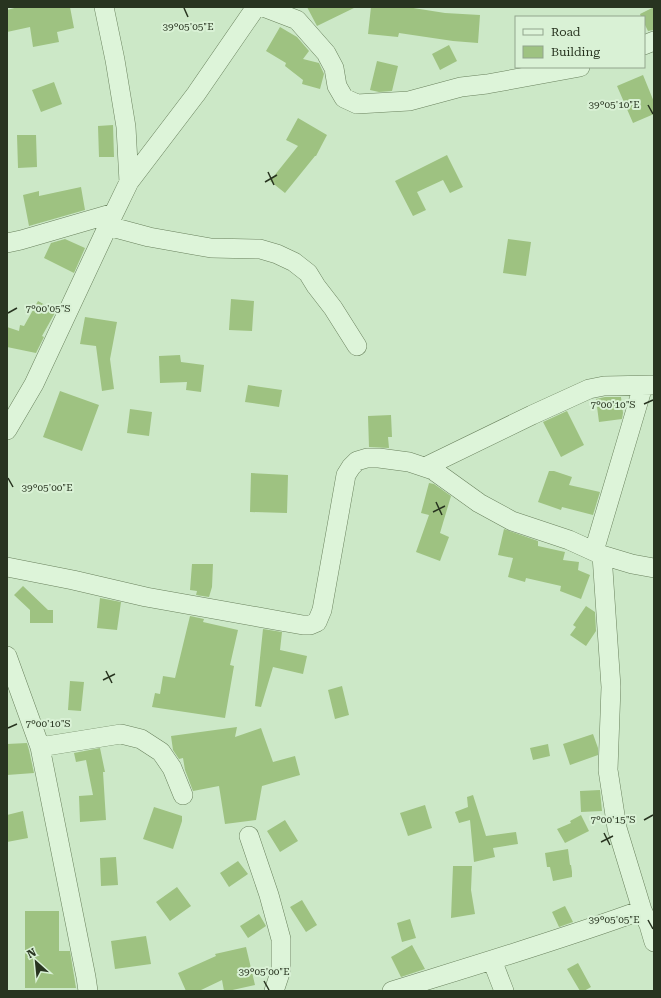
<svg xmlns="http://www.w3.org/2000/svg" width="661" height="998" viewBox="0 0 661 998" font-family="'Roboto Serif',serif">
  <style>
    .building { fill: #9ec281 }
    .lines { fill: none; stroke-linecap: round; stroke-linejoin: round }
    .street-casing { stroke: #6a825e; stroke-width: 20 }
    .street { stroke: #ddf4d9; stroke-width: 19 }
    .ticks { fill: none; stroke: #283420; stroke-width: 1.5 }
    .ticks-label { font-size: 10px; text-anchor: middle; fill: #283420; stroke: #d9f1d5; stroke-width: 4; stroke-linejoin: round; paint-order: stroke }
  </style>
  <rect width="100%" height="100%" fill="#cce8c7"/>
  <path class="building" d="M18,7H70L74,28L57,32L59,42L33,47L30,27L7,32V10Z
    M307,7H356L317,26Z
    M371,7H407L445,13L480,15L478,43L453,41L399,33L398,37L368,34Z
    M654,7V30L648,31L644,23V17H641L640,14Z
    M280,27L297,37L309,51L303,59L319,63L324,74L320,89L302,84L303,80L285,66L286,63L266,51Z
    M449,45L457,61L440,70L432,54Z
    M377,61L398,66L392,91L379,92L370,90Z
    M643,75L654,102V114L633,123L617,86Z
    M54,82L62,104L41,112L32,90Z
    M298,118L327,135L316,156H315L285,193L270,181L298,146L286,140Z
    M113,125L114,157H99L98,126Z
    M17,135H36L37,167L18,168Z
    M447,155L463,187L450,193L443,180L417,192L426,210L413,216L395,181Z
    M81,187L85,210L29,226L23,195L39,191V196Z
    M65,239L85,248L74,273L44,258L51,243Z
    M508,239L531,242L526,276L503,273Z
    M231,299L254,301L252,331L229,330Z
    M38,301L56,311L42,336L44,337L36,353L7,347V327L19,331L20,325L24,326Z
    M85,317L117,322L110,359L114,389L102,391L96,346L80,344Z
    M180,355L181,362L204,365L201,392L186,390L187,382L160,383L159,356Z
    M248,385L282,390L279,407L245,402Z
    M60,391L99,405L82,451L43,437Z
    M605,397H621L623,413L622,419L599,422L596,399Z
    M130,409L152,412L149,436L127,433Z
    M567,411L584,445L561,457L543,422Z
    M391,415L392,437H388L389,448L369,447L368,416Z
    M549,471H554L572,477L569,485L600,492L593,515L562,507L561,510L538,502Z
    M251,473L288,475L287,513L250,512Z
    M429,483L434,484L451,496L440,533L449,537L440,561L416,552L429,515L421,513Z
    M504,529L538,541V546L565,552L563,560L579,562L578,570L590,575L581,599L560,591L561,586L526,578L525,582L508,577L513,558L498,555Z
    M192,564H213L212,587L209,597L196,595L197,591L190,590Z
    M23,586L48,610H53V623H30V610L14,595Z
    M100,598L121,602L117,630L97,628Z
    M586,606L595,612L596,631L586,646L570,635L576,627L573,625Z
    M190,616L204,619L203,622L238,630L230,665L234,666L225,718L152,707L155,693L160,694L163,676L175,678Z
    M263,629L282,632L280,650L307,656L303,674L273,667L261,707L255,706Z
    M70,681L84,682L81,711L68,710Z
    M342,686L349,715L335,719L328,690Z
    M237,727L235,737L261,728L273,762L295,756L300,775L262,786L256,820L225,824L219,786L193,791L185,770L183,758L179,759L173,750L171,736Z
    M593,734L598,748V755L570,765L563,744Z
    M27,743L29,750L34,773L7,775V744Z
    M548,744L550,756L533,760L530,748Z
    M100,748L105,772H103L106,820L80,822L79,796L93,795L86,760L76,762L74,753Z
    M600,790L602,811L581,812L580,791Z
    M473,795L486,836L516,832L518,844L493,848L495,857L474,862L470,820L459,823L455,812L468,807L467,797Z
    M425,805L432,828L408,836L400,813Z
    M154,807L182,816V821L173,849L143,839Z
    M23,811L28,838L7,842V815Z
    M581,815L589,831L565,843L557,829L571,823L570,821Z
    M285,820L298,841L280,852L267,831Z
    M568,849L570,865H571L572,872V877L553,881L550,867H547L545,853Z
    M116,857L118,885L101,886L100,858Z
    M238,861L248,874L229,887L220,873Z
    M453,866H472L471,890L475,914L451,918Z
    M177,887L191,906L170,921L156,902Z
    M302,900L317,925L306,932L290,907Z
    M565,906L573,922L559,927L552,912Z
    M25,911H59V951H70L76,988H25Z
    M259,914L266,926L248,938L240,926Z
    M410,919L416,938L402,942L397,923Z
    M146,936L151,964L115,969L111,941Z
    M412,945L425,969L401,977L391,957Z
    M246,947L255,985L228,991H224L222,980L199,991H186L178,973L216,956L215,954Z
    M578,963L591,987L584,991H580L567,969Z"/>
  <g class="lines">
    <defs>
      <path id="street" d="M104,7L115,60L126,127L129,182
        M263,7L297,20L326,53L334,68L337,86L344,98L357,104L409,101L461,87L487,84L580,67
        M644,45L654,41
        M108,226L149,237L211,248L260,249L277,254L294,262L308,273L316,286L333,308L357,346
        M7,243L21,240L114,213
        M7,430L34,384L114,213L129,182L196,94L256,7
        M425,467L532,415L589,389L604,386L654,385
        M594,551L643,386
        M602,555L611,687L608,770L617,828L642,910L649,925L654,942
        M7,567L73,580L146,597L303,625H310L317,622L322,610L346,475L351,467L357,461L367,458H379L409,462L433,470L479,503L512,521L569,540L602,555L632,564L654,568
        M7,656L40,747L86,977L88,991
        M40,747L121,734L141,739L161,752L172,768L183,795
        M249,836L269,895L281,939V970L274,991
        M492,960L504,991
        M392,991C476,965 560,940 642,910"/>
    </defs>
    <use href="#street" class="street-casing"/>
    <use href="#street" class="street"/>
  </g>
  <path class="ticks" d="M184,8L188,17M648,105L653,114M268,172L274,185M265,182L277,175M8,313L17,308M644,404L653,400M8,478L13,487M436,502L442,515M433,512L445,506M106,671L112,683M103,680L115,674M8,728L17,724M644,820L653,815M604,833L610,845M601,842L613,836M648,920L653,929M264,981L269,990"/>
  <g class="ticks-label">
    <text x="188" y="30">39°05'05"E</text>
    <text x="614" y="108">39°05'10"E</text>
    <text x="48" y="312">7°00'05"S</text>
    <text x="613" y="408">7°00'10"S</text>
    <text x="47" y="491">39°05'00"E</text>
    <text x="48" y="727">7°00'10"S</text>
    <text x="613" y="823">7°00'15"S</text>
    <text x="614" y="923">39°05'05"E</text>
    <text x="264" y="975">39°05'00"E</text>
  </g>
  <rect width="661" height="998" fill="none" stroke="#283420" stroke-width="16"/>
  <rect x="515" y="16" width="130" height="52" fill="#d9f1d5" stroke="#92a58d"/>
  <rect x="523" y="29" width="20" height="6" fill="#ddf4d9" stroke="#92a58d"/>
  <text x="551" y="36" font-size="12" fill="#283420">Road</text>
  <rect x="523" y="46" width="20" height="12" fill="#9ec281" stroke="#92a58d"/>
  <text x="551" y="56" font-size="12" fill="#283420">Building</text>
  <g transform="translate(36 962) rotate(333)" stroke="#d9f1d5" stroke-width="3" paint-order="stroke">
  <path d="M0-3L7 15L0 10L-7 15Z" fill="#283420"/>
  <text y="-6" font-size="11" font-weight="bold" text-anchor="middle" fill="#283420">N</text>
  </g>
</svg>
